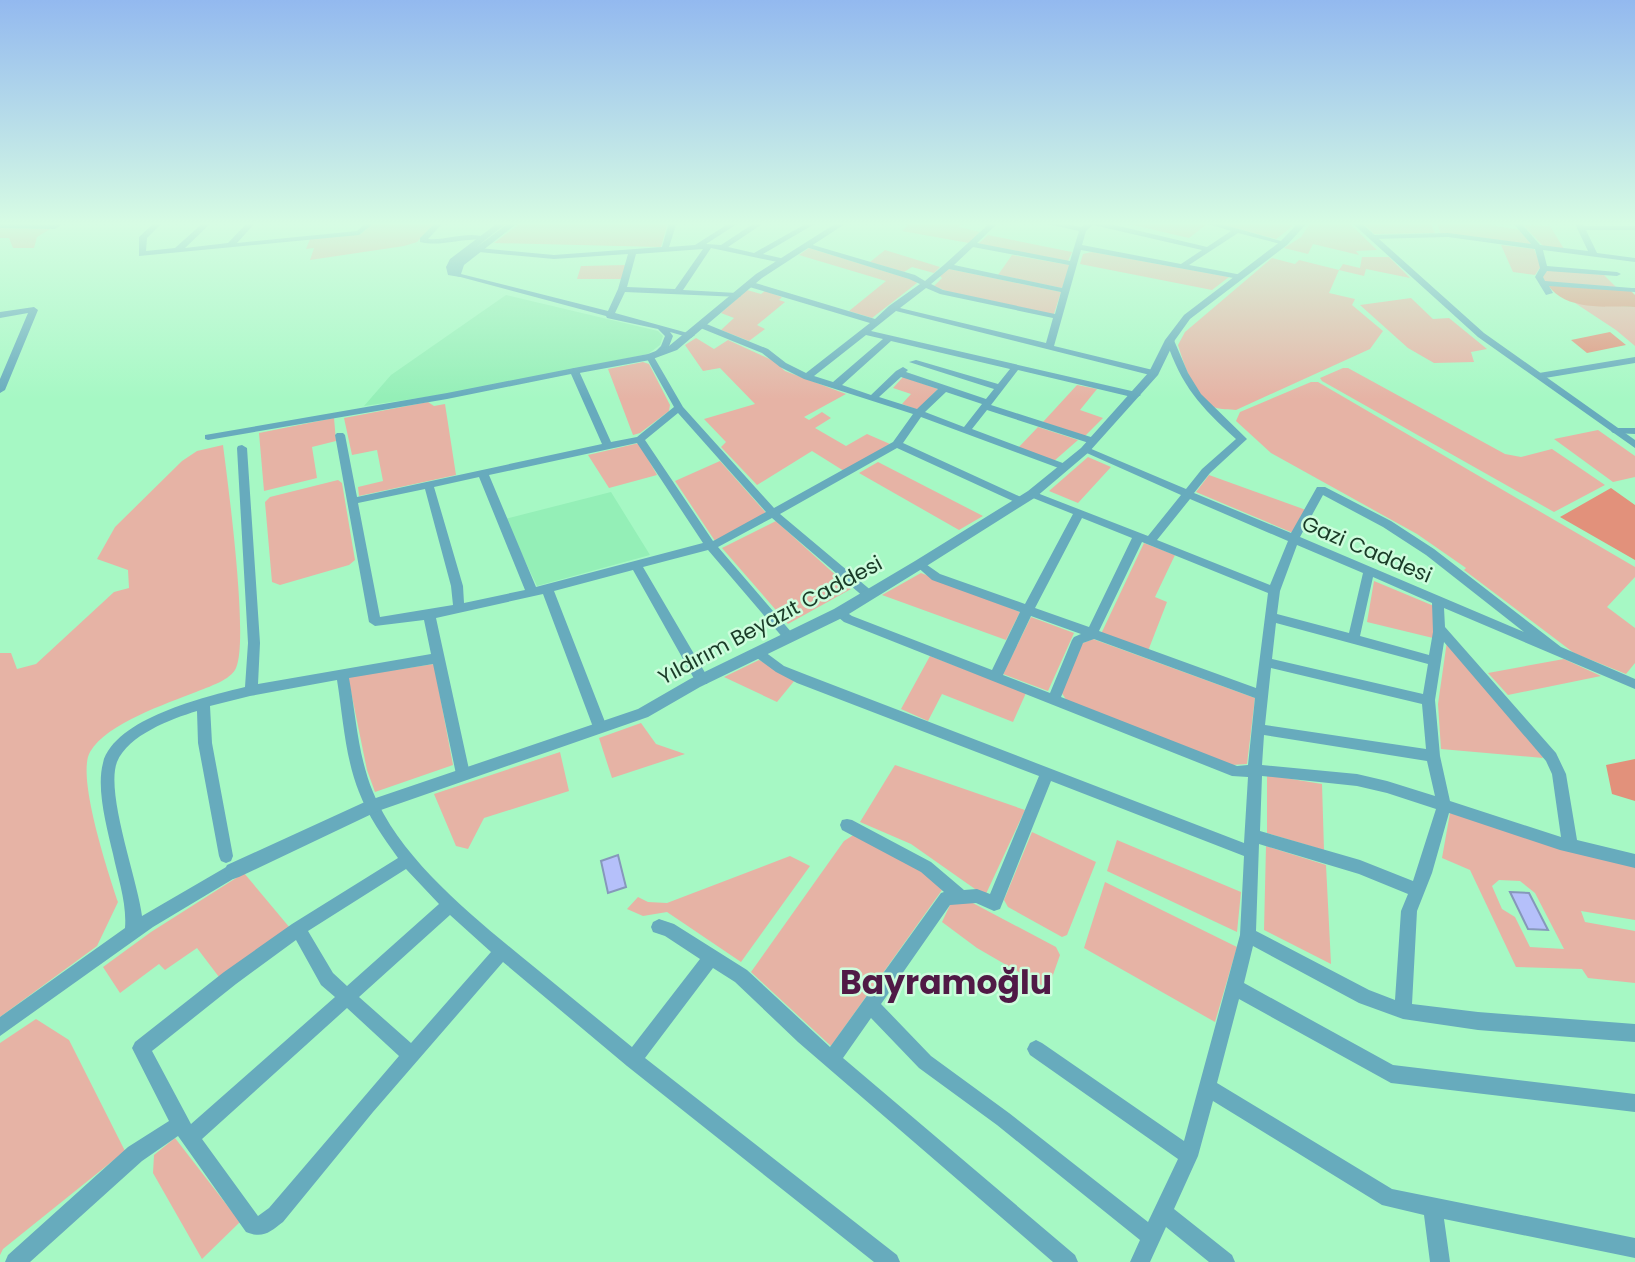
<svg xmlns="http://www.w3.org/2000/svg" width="1635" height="1262" viewBox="0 0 1635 1262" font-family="Poppins,sans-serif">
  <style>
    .built { fill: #94efb7 }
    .green { fill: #e6b3a5; fill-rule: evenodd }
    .forest { fill: #e2917b }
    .water { fill: #b5c0fa; stroke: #8698bb; stroke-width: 2 }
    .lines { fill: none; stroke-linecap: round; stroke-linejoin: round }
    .minor { fill: #67abbd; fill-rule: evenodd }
    .tertiary { fill: #67abbd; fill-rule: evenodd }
    .labels { text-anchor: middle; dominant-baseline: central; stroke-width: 5; stroke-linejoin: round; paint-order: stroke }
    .street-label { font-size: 21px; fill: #193b27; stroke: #cdfddd }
    .near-district-label { font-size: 33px; font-weight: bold; fill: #501a46; stroke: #cdfddd }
  </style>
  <rect width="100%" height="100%" fill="#a6f8c4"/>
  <path class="built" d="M506,295L658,331L663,336L660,345L648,354L460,392L364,406L391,375Z
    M611,492L650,555L537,586L505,519Z"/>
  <path class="green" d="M374,222H436L417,242L404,246L310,260L314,248L306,249L310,239L361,234Z
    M522,222H668L661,247L494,243Z
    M911,222H963L959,227L980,232L969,243L902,231Z
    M1120,222H1201L1207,224L1189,238Z
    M1211,222H1279L1293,226L1276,239Z
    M1311,222H1348L1377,250L1356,251L1359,255L1313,244L1308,254L1284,248L1301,237Z
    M1430,222L1435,233L1374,234L1363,223Z
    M1436,222H1475L1520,230L1532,245L1441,234Z
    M1523,225L1550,226L1564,249L1543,246Z
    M0,228L50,229L37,237L34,248H13L9,238H0Z
    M988,235L1072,252L1068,261L978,244Z
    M1501,245L1534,249L1541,266L1535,275L1513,272Z
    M809,248L916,281L917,283L872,318L849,311L886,281L799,255Z
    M885,250L940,267L934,273L912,267L904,272L870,262Z
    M1092,252L1229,277L1212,290L1080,264L1083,254Z
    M1012,255L1070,265L1062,288L998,275Z
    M1362,257H1389L1410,278L1366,269L1364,276L1339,270L1329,293L1355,299L1352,305L1383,331L1370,349L1236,410C1230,409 1220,410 1214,407C1193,394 1185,367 1178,345L1185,332L1272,258L1295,264L1299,260L1339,270L1343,264L1360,268Z
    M625,265L622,279H577L581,266Z
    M949,269L1061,292L1054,314H1051L946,291L934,286L942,278L939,275Z
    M1547,270L1604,275L1616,287L1545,282L1542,277Z
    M747,290L761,294L765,291L782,297L779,300L785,302L757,325L765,329L749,341L721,330L734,318L721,313Z
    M1411,298L1433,319L1449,318L1487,349L1471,352L1474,362L1434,363L1408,348L1360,305Z
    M1575,303L1635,307V346L1616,330Z
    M696,338L714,349L728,340L774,361L785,371L846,394L804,417L809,420L822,412L831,418L815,428L846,446L867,434L890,444L844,471L812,451L757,485L721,447L726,442L704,419L755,404L720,368L703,371L685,345Z
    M643,362L649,364L670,405L669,411L640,433L633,435L608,369Z
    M1343,368H1348L1505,454L1521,457L1552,449L1605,485L1554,512L1322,381L1320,378Z
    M903,377L938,389L918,410L902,404L911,394L893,388Z
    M1311,382H1318L1635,567V577L1607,607L1635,628V663L1626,674L1574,653L1464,570L1466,568L1417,534L1271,453L1236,421L1240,412Z
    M1077,385L1097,389L1080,410L1103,418L1085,436L1043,422Z
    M428,402L434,406L445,404L456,475L359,496L358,487L383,481L377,450L352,455L344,418Z
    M334,418L336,441L312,447L317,478L264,491L259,433Z
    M1038,427L1078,440L1054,461L1018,448Z
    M1598,430L1635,456V477L1613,482L1554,439Z
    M639,443L657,475L609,488L588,455Z
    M223,445C228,484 249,640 236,668C231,680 208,687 196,692C166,704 107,723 90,752C76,776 109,875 118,902L97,946L0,1017V653H11L17,669L36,664L114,592L129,588L128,570L97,559L115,527L182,461L197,451Z
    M1088,457L1111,467L1078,503L1049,491Z
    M720,461L767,514L715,541L675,481Z
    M878,462L983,516L959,530L859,473Z
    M1209,475L1306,510L1293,533L1196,492Z
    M338,480L342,483L355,560L349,565L280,585L272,582L265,502L270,497Z
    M776,521L851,589L788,624L722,548Z
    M1144,543L1175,555L1155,597L1167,602L1148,651L1101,634Z
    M921,573L1020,612L1006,640L882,595Z
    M1374,581L1434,606L1433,638L1367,622Z
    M1031,617L1074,633L1048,691L1003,674Z
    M1093,639L1255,698L1247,764L1232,765L1067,701L1061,692L1081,644Z
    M1447,641L1536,745L1543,758L1441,749L1438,704Z
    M930,656L1026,693L1013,722L942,694L928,721L901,709Z
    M1564,659L1601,676L1508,695L1488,673Z
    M759,660L795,680L777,702L724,677Z
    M434,664L453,765L375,792L367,770L348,677Z
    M641,723L656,744L685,754L612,778L599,738Z
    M560,752L569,791L484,818L468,849L456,846L434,794Z
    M895,765L1025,810L985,896L911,844L860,822Z
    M1267,775L1322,784L1324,850L1267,833Z
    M1450,813L1635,867V920L1581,911L1585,922L1635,931V983L1588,978L1582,969L1516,967L1470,870L1442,858ZM1499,880L1520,881L1535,893L1564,949L1530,947L1515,917L1502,909L1492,886Z
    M1032,832L1096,862L1067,935L1062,937L1008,907L1004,900Z
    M855,834L924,872L942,890L831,1046L751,972L844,841Z
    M1117,840L1241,892L1237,932L1107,871Z
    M1266,846L1326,865L1331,964L1264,930Z
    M790,856L810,866L741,962L667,912L643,916L627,909L638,897L648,902L667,903Z
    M244,873L290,928L219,977L197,948L165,970L159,964L120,993L103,967L151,932Z
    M1105,882L1237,947L1215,1022L1084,948Z
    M969,901L1056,947L1060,955L1048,989L977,948L942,922L951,903Z
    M36,1019L69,1040L125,1151L3,1249L0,1255V1043Z
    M175,1138L240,1222L202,1259L153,1173L154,1155Z"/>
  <path class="forest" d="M1548,285L1631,291L1635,295V307C1606,306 1565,311 1548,285Z
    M1610,332L1626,345L1587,353L1571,340Z
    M1611,488L1635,505V560L1560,517Z
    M1635,759V801L1612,794L1606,765Z"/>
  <path class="water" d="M618,855L626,887L608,893L601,861Z
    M1510,892L1529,893L1548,930L1528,929Z"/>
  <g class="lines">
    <path class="minor" d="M57,222H66L55,229L0,228V224L53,225Z
      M155,222H163L147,238L146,251L175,248L204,222H212L185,248L228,243L248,222H256L237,243L357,231L367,222H375L359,235L139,256V237Z
      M436,222H444L428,239C447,241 469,230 487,238C481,240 476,239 469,240C452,241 438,246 420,242V238Z
      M669,222H677L669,247L695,245L731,222H740L706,244L721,245L756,222H765L728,247L754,253L809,222H818L763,254L785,259V263H782L711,248L683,290L737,293L741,295L740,297L625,292L615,313L695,335L691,338L670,332L673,336L668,349L657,357L653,354L661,346L665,336L658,329L607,318L606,316L453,275L457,273L608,311L618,289L628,254L554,259L479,252L475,250L479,248L554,255L662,247ZM703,249L675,289L627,287L636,254Z
      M991,222H999L977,243L1070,261L1079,231L1038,222H1054L1081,227L1088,222H1102L1207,247L1231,231L1201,222H1214L1288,243L1284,245L1238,233L1189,265L1242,275V279H1239L1081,250L1054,346L1157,371V375L1154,376L896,311L871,331L1136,392L1141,395L1136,398L1018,370L991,405L1097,439V443H1089L987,410L972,429L1068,465L1069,467L1064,470L921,417L903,443L1025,499L1026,501L1025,503H1017L897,448L780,514L873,592L875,595L873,598H865L772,518L718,547L792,633L794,636L792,639H784L708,550L643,567L707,676L708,680L707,684H697L633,570L554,591L607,727L605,731L600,732L595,731L593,727L543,594L436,618L470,774L468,778L463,780L458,778L456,774L433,664L349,678C356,716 358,756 373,792C401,861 477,920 533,966C566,993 599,1020 632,1047L700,959L665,936L653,932L651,927L653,922L659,919L674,924L747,970L830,1047L941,893L944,892L921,872L842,830L840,825L842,820L847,819L852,820L931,862L964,890L977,889L990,894L1039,776L797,683L776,672L753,655L751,652L753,649H761L784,666L807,675L1244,843L1248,777L1232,776L844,622L833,613L835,610H843L852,616L992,670L1020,612L932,580L914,564L920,560L940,574L1025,604L1073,514L1028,496L1027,494L1032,491L1148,536L1181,495L1080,450L1085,447L1089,448L1186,489L1202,469L1236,439C1200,406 1182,387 1166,340L1173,338L1188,373L1201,394L1247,439L1210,473L1194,493L1291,533L1317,487H1325L1391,521L1434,549L1561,647L1635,679V689L1444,608L1445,627L1556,753L1566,774L1577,840L1635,854V868L1560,850L1449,813L1432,873L1417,911L1412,1004L1478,1012L1635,1024V1042L1478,1030L1403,1019L1359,1003L1253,946L1244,983L1393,1065L1635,1094V1112L1391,1083L1239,999L1217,1083L1392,1189L1635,1238V1258L1444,1219L1450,1262H1430L1424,1215L1382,1205L1213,1101L1198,1156L1174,1209L1232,1255L1235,1262H1209L1166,1227L1150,1262H1130L1140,1240L997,1125L919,1068L871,1018L843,1058L1075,1255L1078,1262H1053L798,1042L735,982L713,968L645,1058L897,1255L900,1262H874L627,1066L503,962L373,1112L283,1222C270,1232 263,1239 246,1232L178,1136L142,1161L30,1262H5L8,1255L128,1147L169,1121L135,1054L132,1048L135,1042L224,972L292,924L398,858C383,837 368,816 359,792C345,757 343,717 337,680L250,696L210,706L212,743L233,856L231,861L226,863L221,861L219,856L198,743L197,711C171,719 128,735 117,762C105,793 138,881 142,916L228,866L233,864L238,866L241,871L238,876L153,927L0,1036V1017L125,928C127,903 118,878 113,854C107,828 96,789 103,763C115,718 205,697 245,687L248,643L237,448L238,446L242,445L247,448L260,643L258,684L431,654L424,620L375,626L369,622L335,435L337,433H343L345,435L357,497L602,444L571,374L447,399L208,440L205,439V435L447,393L574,368L579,371L611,442L637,437L674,407L646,357L650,354L654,357L683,407L774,508L893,442L913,414L804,379L780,367L762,353L698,327V323H704L768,349L786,363L806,373L870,323L746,286V282H752L875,319L889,306L920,284L909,279L806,247V243L915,275L925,281L945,264ZM1093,225L1202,250L1181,264L1082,245L1086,231ZM973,247L1069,265L1062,288L954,265ZM949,269L1061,292L1055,314L943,290L931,284ZM926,288L940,294L1053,318L1046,343L900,308ZM866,335L883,339L833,382L814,376ZM891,341L1010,369L998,384L916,360L909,362L994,389L986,399L906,372L908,370L903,367L896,371L871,395L842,385ZM901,377L938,389L917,409L879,397ZM946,392L982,404L964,427L925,412ZM678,413L766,512L715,540L713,541L645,440ZM637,443L703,543L536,587L489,475ZM479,477L525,590L464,603L463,586L434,487ZM425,489L451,586L453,605L380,617L358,503ZM1323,495L1383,527L1426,555L1524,632L1300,537ZM1190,499L1288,541L1270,585L1157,540ZM1082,518L1132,538L1089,627L1035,608ZM1142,542L1268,593L1256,688L1099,631ZM1297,545L1363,573L1349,633L1277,614L1280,591ZM1373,577L1432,603L1433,632L1429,655L1360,636ZM1031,616L1081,634L1074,637L1072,640L1050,693L1003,675ZM1276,623L1428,664L1423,694L1272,659ZM1094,639L1255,698L1248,765L1237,766L1061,697L1083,643ZM1444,642L1546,761L1552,774L1561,837L1450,801L1440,756L1435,700ZM1271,668L1422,704L1426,749L1265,725ZM1264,735L1427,761L1435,796L1387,781L1357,774L1262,765ZM1262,776L1357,786L1387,793L1436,809L1413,881L1360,860L1260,831ZM1051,781L1244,856L1240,935L1184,1141L1042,1043L1036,1040L1030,1043L1027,1049L1030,1055L1178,1159L1148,1222L1009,1113L931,1056L881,1004L950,905L976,903L994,911L1000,909ZM1259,844L1359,874L1408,894L1401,911L1395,1000L1369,990L1256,931ZM406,869L439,904L347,986L333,973L308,931ZM450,915L491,952L411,1043L359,997ZM296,940L321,985L335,997L191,1124L152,1051L236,984ZM347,1008L399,1056L269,1208L258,1216L202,1139Z
      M1512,222H1520L1540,245L1588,251L1575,224L1576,222H1582L1584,226H1635V230H1586L1597,253L1635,258V262L1543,250L1547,266L1617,272L1621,274L1617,276L1547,271L1543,277L1545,281L1632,288H1635V292L1549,286L1553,293L1546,295L1535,277L1540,268L1535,249L1448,237L1372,239L1368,237L1372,235L1448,233L1531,244Z
      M34,307L38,310L5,390L0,393V379L28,313L0,318V312Z
      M1635,357V363L1539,379L1534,376L1539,373Z
      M1616,428H1635V434L1613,433L1611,431Z"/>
    <path class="tertiary" d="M499,222H508L474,249L510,222H519L464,265L460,277L448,275L446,267L450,259Z
      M838,222H848L762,278L677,350L650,360L574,374L569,371L574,368L648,354L669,346L756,274Z
      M1299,222H1308L1287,245L1190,319L1175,340L1158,375L1089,452L1036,497L925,567L844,617L700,687L648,717L378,811L239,877L233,879L227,877L224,871L227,865L367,801L638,709L690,679L834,609L915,561L1028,491L1081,448L1149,372L1165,340L1184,315L1281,241Z
      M1351,222H1360L1484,333L1635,440V448L1478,337Z"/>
  </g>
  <linearGradient id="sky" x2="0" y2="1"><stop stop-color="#93b9ef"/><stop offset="0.56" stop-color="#d7fce4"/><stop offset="1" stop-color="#d7fce4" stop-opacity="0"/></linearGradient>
  <rect width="1635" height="399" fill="url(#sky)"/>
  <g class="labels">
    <g class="street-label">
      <text transform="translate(1367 549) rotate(23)">Gazi Caddesi</text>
      <text transform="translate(770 620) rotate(-28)">Yıldırım Beyazıt Caddesi</text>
    </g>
    <g class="near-district-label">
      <text x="946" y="982">Bayramoğlu</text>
    </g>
  </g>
</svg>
